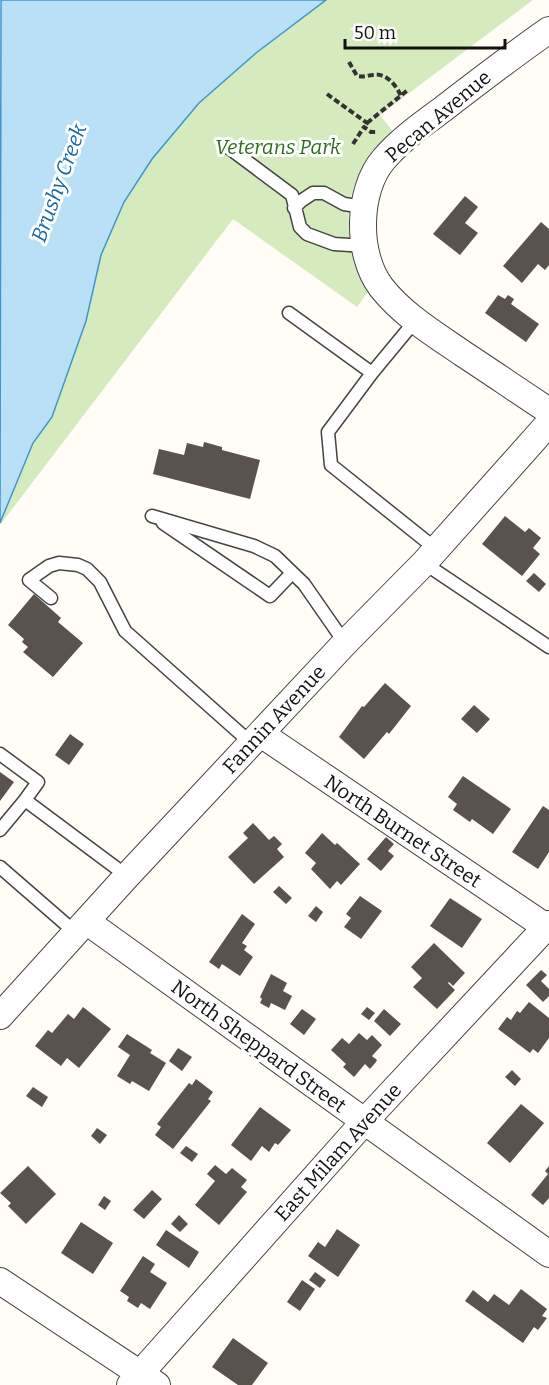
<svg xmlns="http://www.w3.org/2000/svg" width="549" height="1385" viewBox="0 0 549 1385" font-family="Bitter,serif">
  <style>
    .green { fill: #d5ebbd }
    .water { fill: #b9e0f7; stroke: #3f96cf; stroke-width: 1.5 }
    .building { fill: #5a524d }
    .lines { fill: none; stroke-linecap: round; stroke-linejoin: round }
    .lane-casing { stroke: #444; stroke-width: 15 }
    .street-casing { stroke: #444; stroke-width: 28 }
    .path { stroke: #333; stroke-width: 4; stroke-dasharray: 6 3; stroke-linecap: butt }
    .lane { stroke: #fff; stroke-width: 12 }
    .street { stroke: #fff; stroke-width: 26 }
    .labels { text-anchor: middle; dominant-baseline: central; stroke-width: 6; stroke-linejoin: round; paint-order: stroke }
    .street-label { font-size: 20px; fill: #111; stroke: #fff }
    .park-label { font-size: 20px; font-style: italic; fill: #2f6b1f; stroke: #fff }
    .water-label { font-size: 21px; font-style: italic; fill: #1768a6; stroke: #fff }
  </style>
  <rect width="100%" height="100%" fill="#fffdf5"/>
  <path class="green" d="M326,0H533L380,115L394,133C339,177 339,232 368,292L357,307L233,219L0,525L33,443L52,417L86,321L101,255L124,202L152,159L199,103L256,53Z"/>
  <path class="water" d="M1,0H326L256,53L199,103L152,159L124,202L101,255L86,321L52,417L33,443L0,523Z"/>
  <path class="building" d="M465,196L478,207L465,223L478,233L460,255L433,234Z
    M541,222L549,229V265L545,270L538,264L522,283L503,266Z
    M498,295L505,299L508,295L514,299L511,304L539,324L526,342L485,313Z
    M204,442L222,447V450L260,460L250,499L153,474L159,449L184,455L187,443L203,447Z
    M505,516L525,532L529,528L541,538L533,548L540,554L522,576L482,544Z
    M534,573L546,584L539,592L526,581Z
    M34,594L61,618L58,622L83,643L53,677L23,652L28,647L22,642L24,639L8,625Z
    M385,683L411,706L389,734L387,732L364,759L339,737L362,706L364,707Z
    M474,705L490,719L477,733L461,719Z
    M70,734L84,744L69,765L55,755Z
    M0,772L14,782L0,801Z
    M463,776L511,809L493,834L472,819L470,822L453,810L457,804L448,797Z
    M543,806L549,810V852L538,869L512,852Z
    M253,823L269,840L274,836L282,844L277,849L284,857L254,884L228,857L248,838L243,833Z
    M322,833L335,845L337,843L360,864L341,885L337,881L330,889L311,869L316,863L305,853Z
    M386,837L394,844L388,851L394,856L381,871L367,859Z
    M279,886L292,898L286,904L273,892Z
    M360,896L382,911L361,939L344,927L351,918L346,914Z
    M450,898L482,919L462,948L430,926Z
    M316,906L323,912L316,922L308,916Z
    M242,914L255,924L242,943L247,946L244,950L253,957L240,976L222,964L219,969L209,962Z
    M434,943L465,973L453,986L449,982L448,983L455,990L437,1009L413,987L422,978L411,967Z
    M541,970L547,975L541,981L549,989V996L543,1002L526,985Z
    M271,974L287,983L283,991L292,996L285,1010L271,1003L269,1008L260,1003L262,999L260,997Z
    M529,1002L549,1018V1038L538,1053L533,1049L530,1053L498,1029L507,1017L511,1020L517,1011L520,1013Z
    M83,1007L111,1029L79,1068L67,1058L61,1066L35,1046L48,1030L52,1033L68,1014L74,1019Z
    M367,1007L375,1013L369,1020L361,1014Z
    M302,1009L316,1019L304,1035L290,1024Z
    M384,1009L401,1024L390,1036L374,1021Z
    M359,1033L367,1040L372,1035L382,1045L372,1056L377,1060L376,1062L370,1069L365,1064L354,1077L343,1067L346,1064L331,1050L342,1038L349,1044Z
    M127,1034L152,1050L150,1053L166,1063L149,1091L132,1081L130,1084L117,1076L130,1055L118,1047Z
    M178,1048L192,1057L182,1071L169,1061Z
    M512,1070L521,1079L515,1086L505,1077Z
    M196,1079L213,1092L208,1099L211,1101L173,1149L155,1135L161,1127L157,1124L189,1083L192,1085Z
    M33,1087L48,1097L42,1107L26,1096Z
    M521,1104L544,1123L510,1163L487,1143Z
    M260,1107L291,1130L278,1145L275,1143L269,1152L262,1146L251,1161L231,1145Z
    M97,1128L107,1135L100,1144L91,1136Z
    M186,1146L198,1154L192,1162L180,1153Z
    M215,1165L226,1174L232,1168L247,1180L241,1187L247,1192L219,1225L195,1205L215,1181L207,1174Z
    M28,1166L56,1194L26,1224L8,1206L11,1203L0,1193Z
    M549,1166V1198L543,1205L531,1195L548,1174L545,1171Z
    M152,1190L162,1199L144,1219L133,1210Z
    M104,1196L111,1201L105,1210L98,1205Z
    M179,1215L188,1224L180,1232L171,1224Z
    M81,1222L113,1243L93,1274L61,1253Z
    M337,1229L360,1245L338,1277L308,1256L318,1242L325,1247Z
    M166,1230L199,1252L189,1268L156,1245Z
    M143,1256L155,1264L150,1272L167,1283L150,1309L141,1303L138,1308L127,1301L129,1297L120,1291Z
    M315,1272L326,1280L320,1288L309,1280Z
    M302,1280L315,1289L300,1311L287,1302Z
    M521,1289L547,1309L542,1316L547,1318L538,1330L534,1327L523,1343L465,1301L473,1290L488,1302L494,1294L509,1305Z
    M233,1338L268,1363L252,1385H238L212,1367Z"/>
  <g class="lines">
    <defs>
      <path id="lane" d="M225,145L292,195L300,227L307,234L334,244L365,246
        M294,208L301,201L313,193H324L344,204L364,207
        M289,313L372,373
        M415,321L372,373L328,432L331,465L436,549
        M152,516L254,546L275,556L304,584L345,643
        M163,523L270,596L292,573
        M424,563L549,647
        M51,598L29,580L49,566L59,563L78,565L87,569L100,582L125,631L252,744
        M0,754L38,782L25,800
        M0,830L25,800L127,876
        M0,867L76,933"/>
      <path id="street" d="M549,30C513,55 478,82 443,109C423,124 401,139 384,159C357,190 356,254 381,287C403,315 433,333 462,353C491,372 520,392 549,411
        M261,734L546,927
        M86,921L549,1254
        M0,1016L127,876L345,643L424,563L549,423
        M0,1281L157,1385
        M130,1385L364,1122L549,924"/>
    </defs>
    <use href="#lane" class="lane-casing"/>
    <use href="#street" class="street-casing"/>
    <path class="path" d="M349,62L357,76C364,77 366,76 372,75C386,72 396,85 401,96
      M327,94L367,123L364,127
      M367,123L409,89
      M353,144L364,127L371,132H376"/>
    <use href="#lane" class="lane"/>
    <use href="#street" class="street"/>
  </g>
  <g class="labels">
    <g class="street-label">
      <text transform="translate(438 116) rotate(-40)">Pecan Avenue</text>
      <text transform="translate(274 719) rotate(-47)">Fannin Avenue</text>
      <text transform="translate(403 831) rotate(34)">North Burnet Street</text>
      <text transform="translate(259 1046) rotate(36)">North Sheppard Street</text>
      <text transform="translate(338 1152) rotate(-48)">East Milam Avenue</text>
    </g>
    <g class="park-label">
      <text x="278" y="147">Veterans Park</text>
    </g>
    <g class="water-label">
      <text transform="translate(59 183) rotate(-70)">Brushy Creek</text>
    </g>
  </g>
  <path d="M345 39v9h160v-9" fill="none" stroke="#111111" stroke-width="3"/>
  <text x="354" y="39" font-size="18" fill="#111111" stroke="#ffffff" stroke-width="4.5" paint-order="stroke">50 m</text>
</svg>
